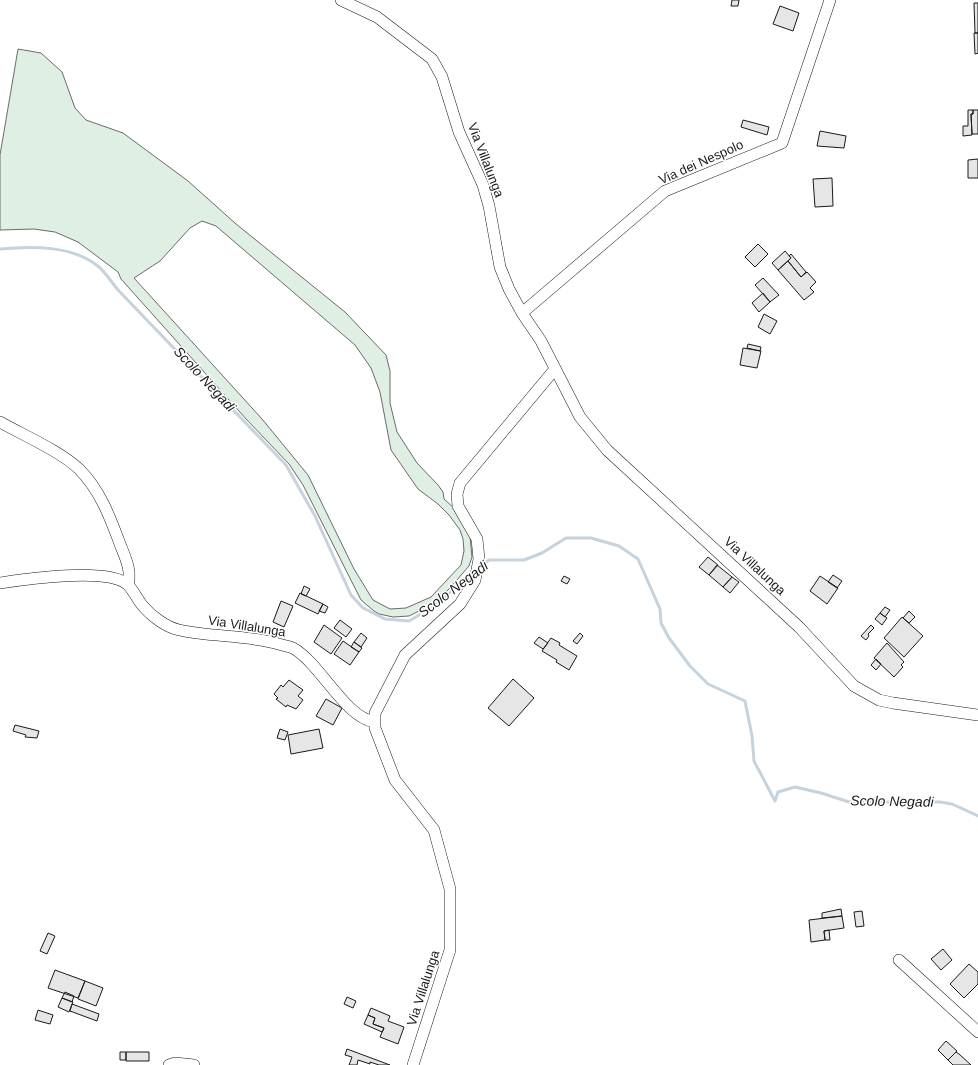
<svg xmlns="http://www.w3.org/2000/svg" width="978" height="1065" viewBox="0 0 978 1065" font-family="Helvetica,sans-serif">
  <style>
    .green { fill: #e0efe3; stroke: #6a6a6a; fill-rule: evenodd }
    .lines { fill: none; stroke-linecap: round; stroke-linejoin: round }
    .stream { stroke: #c6d2dc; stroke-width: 3 }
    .building { fill: #e6e6e6; stroke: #1a1a1a }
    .minor-casing { stroke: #1a1a1a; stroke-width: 12 }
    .minor { stroke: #fff; stroke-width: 11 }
    .labels { text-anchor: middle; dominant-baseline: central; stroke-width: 3; stroke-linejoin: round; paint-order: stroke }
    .street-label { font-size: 13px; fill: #1a1a1a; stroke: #fff }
    .water-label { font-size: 14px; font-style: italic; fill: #1a1a1a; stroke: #fff }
  </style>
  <rect width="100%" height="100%" fill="#fff"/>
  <path class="green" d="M18,49L41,53L62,72L75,108L86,120L123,133L188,181L236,224L345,312L386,355L390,371V403L397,432L417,463L438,485L443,492L444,499L454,508L470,536L472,557L469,566L449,589L433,604L409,616L393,617L379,614L374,611L361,600L303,485L289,464L247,420L121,279L118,272L78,242L55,232L34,229L0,230V155ZM202,221L216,226L355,345L371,368L380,392L391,450L418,489L438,504L449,515L460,530L463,539L464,551L461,565L431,597L406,608L390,609L373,600L354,569L308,475L262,419L134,278L160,261L190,228Z"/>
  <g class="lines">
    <path class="stream" d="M0,249C31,246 73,245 99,267C106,273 112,283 119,291L286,465L315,516L351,595L363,608L385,619L409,621L436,605L473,572
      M481,566L489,560H524L542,553L566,538H591L619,546L638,559L660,609L661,623L669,638L690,666L708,684L745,701L752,736L754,761L775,801L778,792L795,787L821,793L849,802H940L952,804L978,816"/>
  </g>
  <path class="building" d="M732,0H739L738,6H731Z
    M974,3H978V33H975Z
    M780,6L799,13L793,31L773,24Z
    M974,33H978V53L975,54Z
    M968,110H973V114H971L972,135L963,136V126H968Z
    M973,110H978V134H972L971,114H973Z
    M743,120L769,127L767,135L741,127Z
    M820,131L846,136L844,148L817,146Z
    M978,159V178H968V160Z
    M832,178L833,206L815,207L813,179Z
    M758,244L768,254L755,267L745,257Z
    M785,251L791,258L778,270L772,263Z
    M791,254L806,272L801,277L788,261L791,258L789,256Z
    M788,261L801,277L807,272L816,282L810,288L814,292L804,300L778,270Z
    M763,278L779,295L770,302L755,285Z
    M763,293L770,302L759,312L752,303Z
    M764,314L777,321L770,334L758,327Z
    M748,344L761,347L760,351L747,348Z
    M743,348L761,351L757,368L740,365Z
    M708,557L718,565L709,575L699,567Z
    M717,565L732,577L723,587L709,575Z
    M833,575L842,581L837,588L828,582Z
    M564,576L570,579L567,584L561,581Z
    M820,576L838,588L827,604L810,591Z
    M732,577L739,582L730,593L723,587Z
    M304,586L310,589L306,596L301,594Z
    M300,593L323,604L318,614L295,603Z
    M281,601L293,606L284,627L273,622Z
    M323,604L328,607L325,613L319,611Z
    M885,607L890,610L885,617L880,613Z
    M909,611L915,617L909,623L903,618Z
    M880,613L887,618L882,625L875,619Z
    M902,617L923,636L904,657L884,638Z
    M340,620L352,629L346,637L334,628Z
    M324,625L342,638L331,654L314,642Z
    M871,625L874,628L868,634L869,636L866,640L861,636Z
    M361,633L367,638L361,647L354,642Z
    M580,633L583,636L577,644L573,641Z
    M539,637L548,643L543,649L534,643Z
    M551,638L560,643L559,645L577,656L569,670L556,662L557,660L542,651Z
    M343,641L359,652L350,665L334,654Z
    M354,642L362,648L359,652L351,647Z
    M887,643L904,662L901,665L903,667L894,677L874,658Z
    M876,659L881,664L876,670L871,665Z
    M513,679L534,698L509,726L488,708Z
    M289,680L303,690L298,696L303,700L296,709L287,705L286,707L276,699L278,698L274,694L281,685L283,687Z
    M326,699L342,708L333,725L316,716Z
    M15,725L39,731L37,738L25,737L26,735L13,731Z
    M280,729L288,732L285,740L277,738Z
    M319,729L323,748L291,754L288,735Z
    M841,909L842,916L822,918V913Z
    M862,911L864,926L856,927L854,912Z
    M842,916L844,928L824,931L825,940L811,942L809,920Z
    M829,930L830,940H825L824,931Z
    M48,933L55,936L47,954L40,951Z
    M943,949L952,960L941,970L931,959Z
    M969,964L978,972V984L964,998L950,984Z
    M55,970L85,981L78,998L48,988Z
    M85,981L103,988L96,1006L78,999Z
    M65,992L74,996L72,1002L62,998Z
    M347,997L356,1001L353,1008L344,1004Z
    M62,998L73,1002L69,1012L58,1007Z
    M72,1004L99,1014L97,1021L70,1011Z
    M371,1008L390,1016L388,1021L404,1027L398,1044L380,1037L384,1028L373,1024L375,1018L368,1015Z
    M38,1010L53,1015L50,1024L35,1020Z
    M368,1015L375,1018L373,1024L384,1028L382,1032L364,1024Z
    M946,1041L957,1051L948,1060L938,1050Z
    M347,1049L390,1065H379L370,1062V1064L358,1060L357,1065H349L352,1057L345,1055Z
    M120,1052H126V1060H120Z
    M126,1052H149V1061H126Z
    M956,1052L959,1054L971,1065H953L948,1060Z"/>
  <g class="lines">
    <defs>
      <path id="minor" d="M341,0L377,17L432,59L442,77L459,132L483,185L489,206L500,267L509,289L522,313L541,341L580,417L607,450L799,627L854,686L879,700L893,703L978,715
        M522,313L665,191L782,143L830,0
        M0,422C23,435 60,451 79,469C100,490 110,517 120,544C125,557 132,570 128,585
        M0,583C26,579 109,567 128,585C134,591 137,599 142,605C151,616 166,627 179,630C211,637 244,635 275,643C281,645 288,646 293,648C321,664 345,718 375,722
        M899,960L978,1032
        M169,1065L175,1063L194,1065
        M413,1065L450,950V889L434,830L395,780L375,728V713L405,655L460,604L475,580L479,559L477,539L458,506L457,494L460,483L555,369"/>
    </defs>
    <use href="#minor" class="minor-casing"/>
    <use href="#minor" class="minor"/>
  </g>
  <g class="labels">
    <g class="street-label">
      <text transform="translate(486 160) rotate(69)">Via Villalunga</text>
      <text transform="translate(701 162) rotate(-24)">Via dei Nespolo</text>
      <text transform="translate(755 566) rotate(43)">Via Villalunga</text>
      <text transform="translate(247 626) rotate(9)">Via Villalunga</text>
      <text transform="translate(423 988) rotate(-72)">Via Villalunga</text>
    </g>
    <g class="water-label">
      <text transform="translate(205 379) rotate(47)">Scolo Negadi</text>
      <text transform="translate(453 589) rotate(-37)">Scolo Negadi</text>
      <text transform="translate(892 801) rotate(1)">Scolo Negadi</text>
    </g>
  </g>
</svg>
